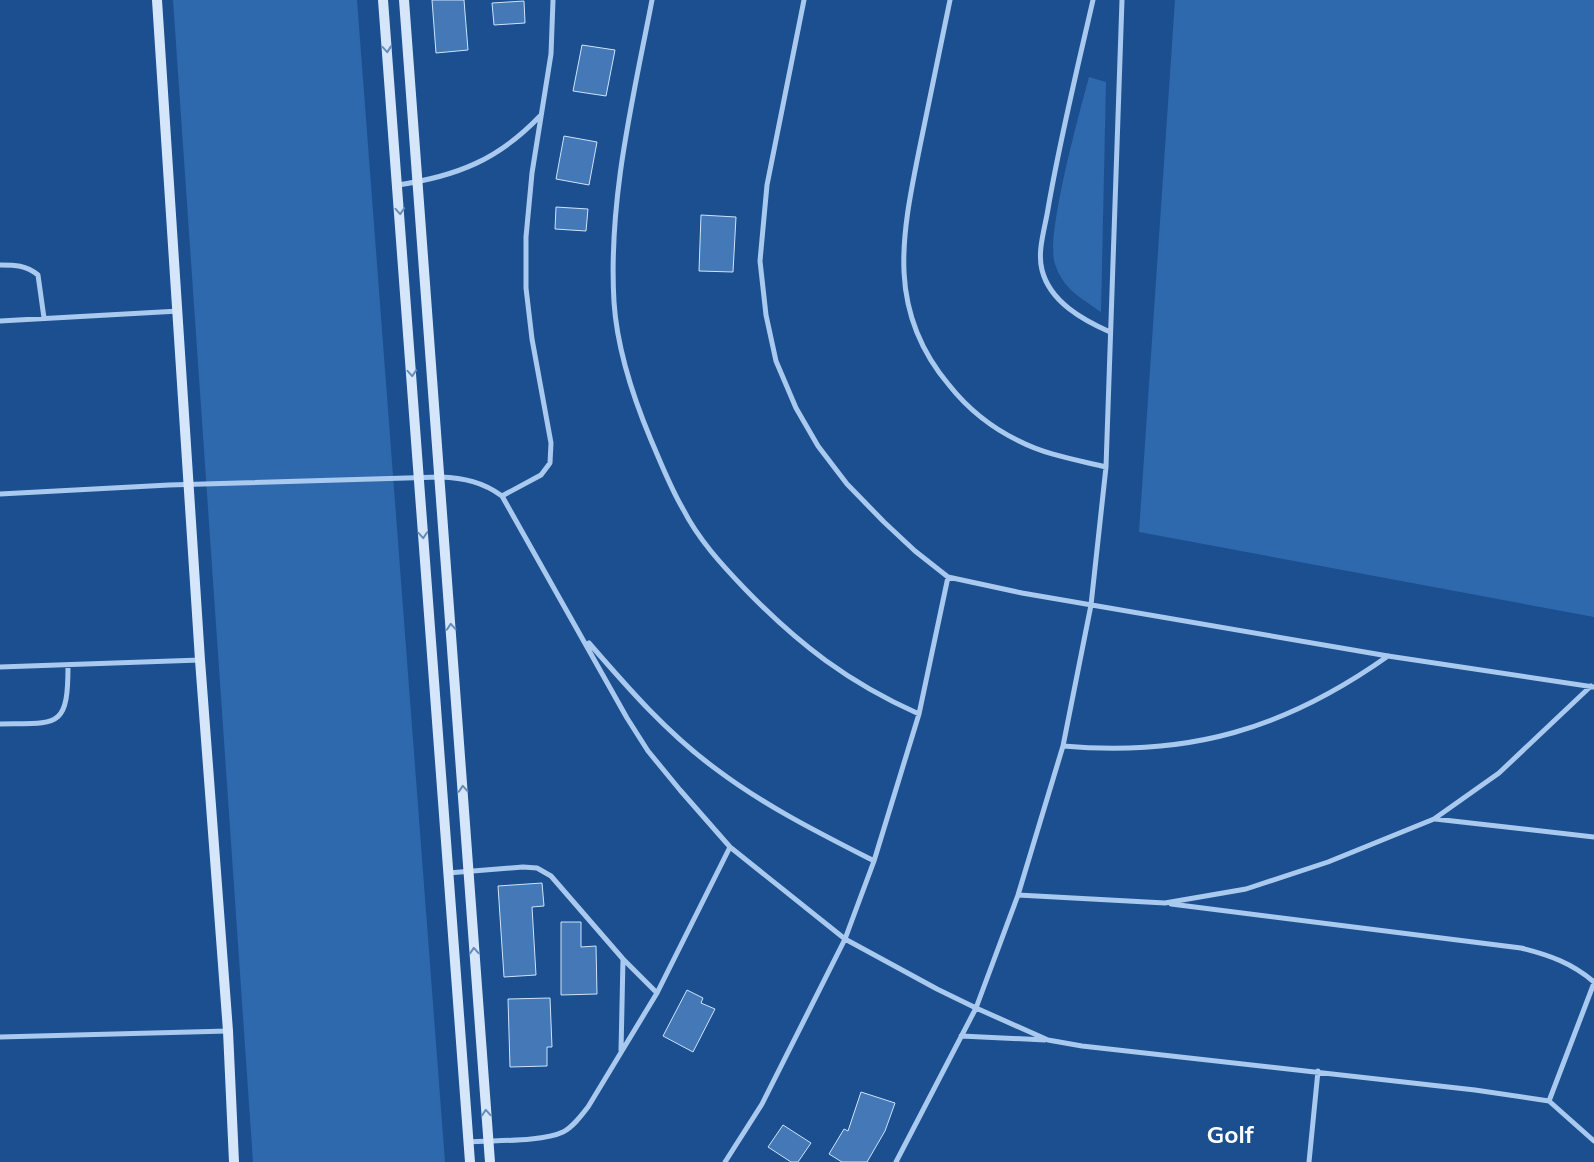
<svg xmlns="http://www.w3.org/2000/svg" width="1594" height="1162" viewBox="0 0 1594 1162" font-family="Mulish,sans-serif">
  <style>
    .green { fill: #2e69ad }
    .building { fill: #4478b7; stroke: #cfe3fa }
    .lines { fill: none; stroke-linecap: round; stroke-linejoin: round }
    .street { stroke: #a9c9ee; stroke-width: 5 }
    .secondary { stroke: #d6e6fa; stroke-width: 10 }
    .oneway { stroke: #668bba }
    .labels { text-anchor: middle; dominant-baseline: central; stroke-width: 5; stroke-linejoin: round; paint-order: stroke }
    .district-label { font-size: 24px; font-weight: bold; fill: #fff; stroke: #1b4f8f }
  </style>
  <rect width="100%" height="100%" fill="#1b4f8f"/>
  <path class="green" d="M173,0H357L445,1162H253Z
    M1175,0H1594V617L1139,532Z
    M1089,77L1106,82L1101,312C1081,298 1063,289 1055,264C1045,237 1080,111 1089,77Z"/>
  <path class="building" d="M432,0H464L468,50L436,53Z
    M524,1L525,23L494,25L492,3Z
    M582,45L615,50L606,96L573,91Z
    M564,136L597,142L589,185L556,179Z
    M556,207L588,209L586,231L555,229Z
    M701,215L736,217L733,272L699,271Z
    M542,883L544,906L532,907L536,975L504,977L498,886Z
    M561,922H581V947L596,946L597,994L561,995Z
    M687,990L703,998L701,1003L715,1009L693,1052L663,1036Z
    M550,998L552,1047H547V1066L510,1067L508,999Z
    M861,1092L895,1103L885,1131L867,1162H842L829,1154L844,1129L848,1131Z
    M783,1125L811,1143L798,1162H791L768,1147Z"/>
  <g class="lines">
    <path class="street" d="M652,0C633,99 608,200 614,302C617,349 633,397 651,440C661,463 670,487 683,509C698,539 722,565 745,589C798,644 849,683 919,714
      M804,0L767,185L760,261L766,315L776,361L796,408L818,446L847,484L884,522L915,551L948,577L1022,593L1388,656L1594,687
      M950,0C940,47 931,94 921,141C903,231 884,308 949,385C968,409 992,428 1019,441C1046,455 1077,460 1106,467
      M1093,0C1077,70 1060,139 1048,209C1045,228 1037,251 1042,270C1050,302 1083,320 1110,332
      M398,185C457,176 498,160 540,116
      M0,265C15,265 26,265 38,275L44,318
      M0,321L179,311
      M0,494L169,485L440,477C464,478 483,482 502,496L627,718L648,751L680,790L730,847L845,939L937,989L976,1008L1048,1040L1082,1046L1475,1090L1549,1101L1594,1141
      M502,496L541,475L550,463L551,443L532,339L526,288V237L532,173L551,54L553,0
      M589,643C628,688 668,734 716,769C765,806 819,833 874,861
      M0,667L200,660
      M0,724C58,723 68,729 68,666
      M1063,746C1189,757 1285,729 1388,656
      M1435,819L1594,837
      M448,873L523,867L537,868L551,876L623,959L657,993
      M1018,895L1165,903L1246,889L1328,862L1434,819L1499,773L1591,686
      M1171,904L1521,948C1549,955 1572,963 1594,982
      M961,1036L1045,1040
      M0,1037L228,1031
      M621,1051L623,959
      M1549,1101L1594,983
      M468,1142C493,1140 542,1142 563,1132C573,1127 581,1116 588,1107L657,993L730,847
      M725,1162L762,1104L845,939L874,861L919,714L948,577
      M896,1162L976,1008L1018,895L1063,746L1091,605L1106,467L1122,0
      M1309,1162L1318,1071"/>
    <path class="secondary" d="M157,0L200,660L228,1031L234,1162
      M383,0L470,1162
      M404,0L490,1162"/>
  </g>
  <defs><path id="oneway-chevron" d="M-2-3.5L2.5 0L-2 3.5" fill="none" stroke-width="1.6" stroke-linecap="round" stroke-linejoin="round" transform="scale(1.25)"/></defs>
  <g class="oneway">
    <use href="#oneway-chevron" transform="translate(387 49) rotate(85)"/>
    <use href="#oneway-chevron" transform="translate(400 211) rotate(86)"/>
    <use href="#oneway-chevron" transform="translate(412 373) rotate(86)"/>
    <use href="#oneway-chevron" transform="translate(423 535) rotate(86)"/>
    <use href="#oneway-chevron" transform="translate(451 627) rotate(-94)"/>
    <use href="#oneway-chevron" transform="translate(463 789) rotate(-94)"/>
    <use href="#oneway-chevron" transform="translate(474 951) rotate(-94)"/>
    <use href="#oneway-chevron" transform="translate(486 1113) rotate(-94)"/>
  </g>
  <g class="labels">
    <g class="district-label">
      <text x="1230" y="1134">Golf</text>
    </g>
  </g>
</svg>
